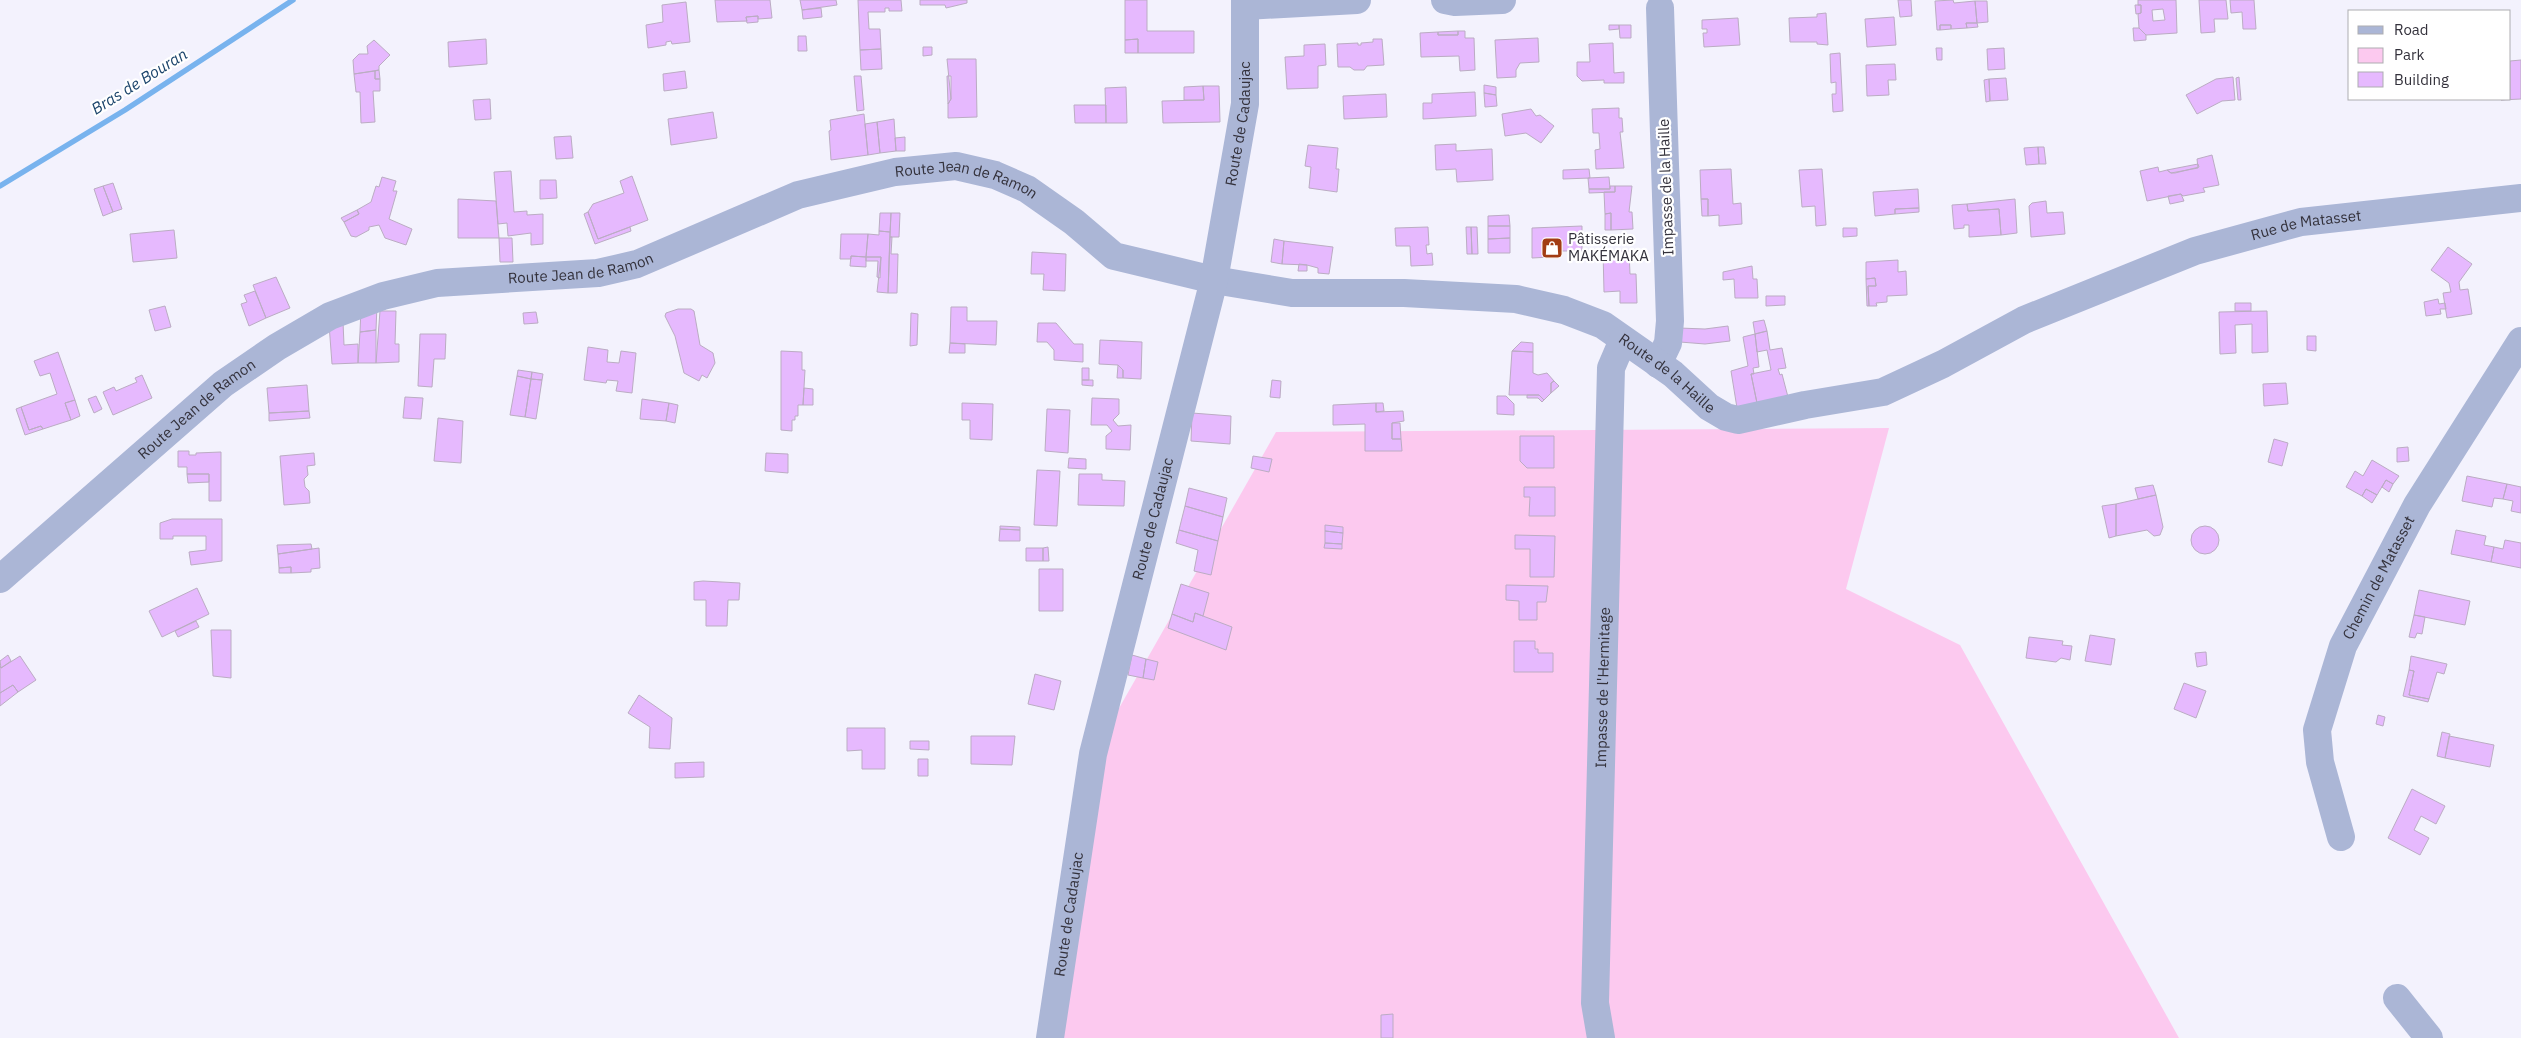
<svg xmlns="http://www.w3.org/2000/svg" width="2521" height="1038" font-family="'IBM Plex Sans',sans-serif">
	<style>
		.green { fill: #fcc9ef }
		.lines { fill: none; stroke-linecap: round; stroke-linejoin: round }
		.stream { stroke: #78b3ee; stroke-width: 5.5 }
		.building { fill: #e6b9fe; stroke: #bbacc3; fill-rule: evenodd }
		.minor { stroke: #abb6d6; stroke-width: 28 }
		.labels { text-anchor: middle; stroke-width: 4.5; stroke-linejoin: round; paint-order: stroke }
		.street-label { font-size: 15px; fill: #34323c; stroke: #fff }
		.poi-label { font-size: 15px; fill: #34323c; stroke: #fff; text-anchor: start }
		.water-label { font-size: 16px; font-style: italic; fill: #1b446b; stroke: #fff }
	</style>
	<rect width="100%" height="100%" fill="#f3f2fd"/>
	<path class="green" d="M1889 428 1846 589 1960 645 2179 1038H1050L1093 754 1276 432Z"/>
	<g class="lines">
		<path class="stream" d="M0 186 125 110 293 0"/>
	</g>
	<path class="building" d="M715 0H770L772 18 758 19V16L746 17 747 21 717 22Z
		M800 0H836L837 5 802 10Z
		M858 0H901L902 11H889V8H885V12H868L869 29H880L881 49 860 50Z
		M920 0H967V3L946 8 945 5H920Z
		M1125 0H1147V31H1194V53H1138V39L1125 40Z
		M1898 0H1911L1912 16 1900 17Z
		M1953 0 1954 3 1975 1 1977 23H1966L1967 28 1951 29V25H1940V30H1937L1935 1Z
		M2138 0H2176L2177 33 2146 35 2139 28 2138 14 2141 13V5H2138ZM2163 9 2165 20 2153 21 2152 10Z
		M2199 0H2226L2228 19H2214L2215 32 2201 33Z
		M2230 0H2254L2256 29H2243L2242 12 2231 13Z
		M1975 1H1987L1988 22 1977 23Z
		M686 2 690 42 672 44 671 41 666 42V45L648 48 646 25 663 22 662 5Z
		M2135 5H2141V13L2136 14Z
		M821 8 822 17 803 19 802 10Z
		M1826 13 1828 45 1817 44V42H1790L1789 18 1817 17V14Z
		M758 16V22L747 23 746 17Z
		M1894 17 1896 45 1867 47 1865 19Z
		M1738 18 1740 45 1704 47 1703 33H1707V29H1702V20Z
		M1966 23H1977L1978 27 1967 28Z
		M1609 25H1619V29L1609 30Z
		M1619 25H1631V38H1620Z
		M1940 25H1951V29L1940 30Z
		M2133 28H2139L2146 35V40L2134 41Z
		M1458 31V35H1438V32Z
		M1458 31H1465V38H1474L1475 70 1460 71 1459 56 1421 57 1420 33 1438 32V35H1458Z
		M798 36H806L807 51H798Z
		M1538 38 1539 62 1520 63 1516 70V77L1497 78 1495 40Z
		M486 39 487 64 449 67 448 42Z
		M1138 39V53H1125V40Z
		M1373 39H1382L1384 65 1367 66 1364 70H1354L1350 67H1338L1337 44 1358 43V45H1361V43L1373 42Z
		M374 40 390 55 379 66V70L354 74 353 60 359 54H368L367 46Z
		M1613 43 1614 73 1624 72V83H1604V80L1582 81 1577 76V62H1590L1589 44Z
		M1325 44 1326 65 1318 66V88L1287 89 1285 57 1304 56V45Z
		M923 47H932V55L923 56Z
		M1936 48H1942V60H1937Z
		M2004 48 2005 69 1988 70 1987 49Z
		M881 49 882 69 861 70 860 50Z
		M1840 53 1843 111 1833 112 1832 94H1836V82L1831 83 1830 54Z
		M947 59H976L977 117 948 118V104L951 99Z
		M2521 60V99L2501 100 2510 99V61Z
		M1895 64 1896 80H1888L1889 95 1867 96 1866 65Z
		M379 70 380 79H375V71Z
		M375 71V79H380V91H373L375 122 361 123 360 92H356L354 74Z
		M685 71 687 88 664 91 663 74Z
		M854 76H861L864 110 857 111Z
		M947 76H951V99L948 104Z
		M2233 77 2235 100 2222 101 2197 114 2186 95 2216 79Z
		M2239 77 2241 100H2238L2236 78Z
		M2006 78 2008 100 1990 101 1989 79Z
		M1989 79 1990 101 1986 102 1984 80Z
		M1484 85 1496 87V95L1484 93Z
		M1203 86 1204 100H1184V87Z
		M1203 86H1219L1220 122 1163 123 1162 101 1204 100Z
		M1126 87 1127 123H1106L1105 88Z
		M1475 92 1476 116 1423 119V103H1432V94Z
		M1484 93 1496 95 1497 106 1485 107Z
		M1386 94 1387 117 1344 119 1343 96Z
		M490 99 491 119 475 120 473 100Z
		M1074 105H1106V123H1075Z
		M1619 108V118H1622L1623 132H1620L1624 168 1596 169 1595 150 1600 149 1599 133H1593L1592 109Z
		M1531 109 1536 116 1540 115 1554 126 1541 143 1526 133 1505 136 1502 114Z
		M713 112 717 138 671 145 668 119Z
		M864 114 868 155 831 160 829 131 831 130 830 120Z
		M894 119 896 151 880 153 877 122Z
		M877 122 880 153 868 155 865 124Z
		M571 136 573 158 556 159 554 137Z
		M905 137V151H896L895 138Z
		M1456 144V151L1492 149 1493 180 1457 182 1456 169 1436 170 1435 145Z
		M1308 145 1338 148 1336 169H1339L1337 192 1309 188 1311 167 1305 166Z
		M2038 147H2044L2046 164H2039Z
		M2038 147 2039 164 2026 165 2024 148Z
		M2212 155 2219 185 2203 188 2205 192 2183 196 2181 194 2147 201 2140 171 2158 167 2159 172 2167 170 2171 173 2198 168 2197 159Z
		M2198 164 2199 167 2175 173H2171L2167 170Z
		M1589 169 1590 178 1563 179V170Z
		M1731 169 1733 204 1741 203 1742 224 1719 226V215L1708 216V199H1701L1700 170Z
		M1822 169 1826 225 1816 226 1815 206 1802 207 1799 170Z
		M511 171 514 212 527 211V215L543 214V244L531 245V233L508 236 507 223 498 224 494 172Z
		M632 176 648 220 598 239 588 212 593 204 624 193 620 181Z
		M382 177 396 181 393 191H397L389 219 412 229 406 245 385 238 379 225 369 227V230L356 237 351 236 344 222 359 214 357 210 371 202 376 186 379 187Z
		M1609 177 1610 189H1589L1588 178Z
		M540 180H556L557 198 540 199Z
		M113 183 122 209 113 212 103 186Z
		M103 186 113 212 103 216 94 189Z
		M1610 186H1615V192L1589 193V189H1610Z
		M1615 186H1632L1629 212H1632L1633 229 1611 230V213L1605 214 1604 192H1615Z
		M1918 189 1919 208 1895 209V214L1875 216 1873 192Z
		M2181 194 2184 201 2170 204 2168 196Z
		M458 199 496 201 499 238H458Z
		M1701 199H1708V216H1702Z
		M2015 199 2017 233 2001 235 1999 209 1968 211 1967 204Z
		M2046 201 2047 213 2063 212 2065 234 2031 237 2029 206 2032 203Z
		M1967 204 1968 211 1999 209 2001 235 1969 237V225H1964V228L1954 229 1952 205Z
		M1919 208V212L1895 214V209Z
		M357 210 359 214 344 222 341 218Z
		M588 212 598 239 630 227 631 231 595 244 584 214Z
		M880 213H891L890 232 879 231Z
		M891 213H900L899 237H890Z
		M1611 213V230H1605V214Z
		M1509 215 1510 226H1488V216Z
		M1488 226H1510V238L1488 239Z
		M1582 226V251H1551V257L1532 258V228Z
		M1428 227 1429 245H1426L1427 254 1432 253 1433 265 1411 266 1410 246H1396L1395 228Z
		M1466 227H1471L1472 254H1467Z
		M1471 227H1477L1478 254H1472Z
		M1843 228H1857V236L1843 237Z
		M174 230 177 258 133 262 130 234Z
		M879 231 890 232 888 293 877 292 881 257H866L868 234 879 235Z
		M841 234H868L866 257 851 256V259H840Z
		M890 237H892L891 254H898L897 293H888Z
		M499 238H512L513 262H500Z
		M1510 238V253H1488V239Z
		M1274 239 1284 241 1282 264 1271 262Z
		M1284 241 1333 247 1329 274 1318 273V268L1307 265 1282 264Z
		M2448 247 2472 264 2459 282 2460 290 2468 289 2472 314 2447 318 2443 293 2451 292 2449 283 2431 270Z
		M1603 251H1629L1630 274H1636L1637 303H1620V291L1604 292Z
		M1032 252 1066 254 1065 291 1043 290 1044 274H1031Z
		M851 256 866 257V267L850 266Z
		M866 257H881L880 278 877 277 878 261H866Z
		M1898 260V272L1906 271 1907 295 1887 296V302L1876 303 1877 306H1869L1868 286H1876L1875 278 1866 279V262Z
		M1299 264 1307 265V271H1298Z
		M1752 266 1753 279H1757L1758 298H1735L1734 279 1723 280V272Z
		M276 277 290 308 266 318 253 285Z
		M1875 278 1876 286H1868L1869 306H1867L1866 279Z
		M255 291 266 318 249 326 241 304 247 302 244 295Z
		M1766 296H1785V305L1766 306Z
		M2438 299 2439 304 2445 303 2446 309H2440L2441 314 2426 316 2424 302Z
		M2235 303H2251V311H2235Z
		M377 305 376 330 360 332 361 309Z
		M165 306 171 327 155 331 149 310Z
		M951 307H967V321H997L996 345 950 343Z
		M678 309H691L694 311 700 345 713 353 715 363 707 378 702 375 699 381 684 373 675 336 665 316 666 313Z
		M380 311H396L395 344H399V362L376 363Z
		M2267 311 2268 352 2252 353V324L2235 325 2236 353 2220 354 2219 312Z
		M536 312 538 323 524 324 523 313Z
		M911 313 918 314 917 345 910 346Z
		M1764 320 1767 331 1755 334 1753 322Z
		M343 322 344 345 358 344V363L332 364 329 324Z
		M1038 323H1056L1074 344H1083V362L1054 360V350L1047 342H1037Z
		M1728 326 1730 341 1705 344 1680 342 1679 328 1705 329Z
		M376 330V363H358L360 332Z
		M1767 331 1770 350 1782 348 1786 368 1778 369 1780 375 1782 374 1788 397 1757 403 1751 374 1771 370 1767 350 1757 352 1755 334Z
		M420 334H446L445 359H434L432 387 418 386Z
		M1755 334 1759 367 1753 368 1754 374H1751L1757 403 1737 408 1731 371 1748 366 1743 337Z
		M2307 336H2316V351L2307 350Z
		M1100 340 1142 342 1141 379 1123 378V370L1118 365 1099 364Z
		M1521 342 1533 343V352L1512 351Z
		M950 343 965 344V353H949Z
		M588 347 608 350 607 362 619 363 621 351 636 353 632 393 616 391 618 381 607 380 606 383 584 380Z
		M781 351 802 352V370H805L803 405H798V416H795V420H792V431L781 430Z
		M1512 351 1533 352V373L1538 375 1547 373 1554 381 1551 383V393L1544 400 1539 395H1509Z
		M58 352 75 400 65 403 71 420 43 429 41 426 29 430 21 407 57 394 50 373 40 376 34 361Z
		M1118 365 1123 370V378H1117Z
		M1082 368H1089V380H1082Z
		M518 370 532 372 531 379 517 376Z
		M532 372 543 374 542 380 531 379Z
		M142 375 152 398 113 415 103 392 114 387 116 391 137 382 135 378Z
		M517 376 531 379 525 417 510 415Z
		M531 379 542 380 536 419 525 417Z
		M1082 380H1093V386L1082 385Z
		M1272 380 1281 381 1280 398 1270 397Z
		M1554 381 1559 386 1551 393V383Z
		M2286 383 2288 404 2264 406 2263 384Z
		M307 385 309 411 269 413 267 388Z
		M804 388 813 389V405H803Z
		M1527 395H1539L1544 400 1542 402 1538 398H1527Z
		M96 396 102 409 94 413 88 399Z
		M1497 396H1506L1514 404V415L1497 414Z
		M405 397 423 398 421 419 403 418Z
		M1092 398 1119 399V414L1113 420 1118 426 1131 425 1130 450 1106 449V436L1112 431 1107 425H1091Z
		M642 399 669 403 666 421 640 419Z
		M75 400 80 416 71 420 65 403Z
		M669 403 678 405 675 423 666 421Z
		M962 403 993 404 992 440 970 439V420H962Z
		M1376 403V412L1403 411 1404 421 1392 423V439H1401L1402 451H1365V424L1333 425V405Z
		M1376 403H1383L1384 411 1376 412Z
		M21 407 29 430 41 426 43 429 25 435 16 409Z
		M1047 409 1070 410 1068 453 1045 451Z
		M309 411 310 418 269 421V413Z
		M1192 413 1231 416 1230 444 1191 441Z
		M438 418 463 421 461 463 434 461Z
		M1392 423H1400L1401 439H1392Z
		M1520 436H1554V468H1527L1520 461Z
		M2274 439 2288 443 2282 466 2268 462Z
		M2408 447 2409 461 2397 462V448Z
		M178 451H189V455H196V453L221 452V501H209V474H187V467H178Z
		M314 453 315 465 307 466 308 475 304 479 305 487 309 491 310 503 284 505 280 456Z
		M766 453 788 454V473L765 471Z
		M1253 456 1272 459 1269 472 1251 468Z
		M1069 458 1086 459V469L1068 468Z
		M2372 460 2399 476 2393 484 2386 480 2377 495 2366 489 2362 496 2346 487 2355 471 2363 476Z
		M1037 470 1060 471 1057 526 1034 525Z
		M187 474H209V482L188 483Z
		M1079 474H1102V480L1125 481 1124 506 1078 505Z
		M2467 476 2507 484 2503 499 2494 498 2492 507 2462 501Z
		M2386 480 2393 484 2389 492 2382 487Z
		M2507 484 2521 487V513L2511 511 2513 501 2503 499Z
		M2153 485 2156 495 2138 499 2135 488Z
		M1524 487H1555V516H1529L1530 497H1524Z
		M1189 488 1227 498 1223 517 1185 506Z
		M2366 489 2377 495 2372 503 2362 496Z
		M2156 495 2163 527 2160 535 2154 536 2147 530 2116 536V504Z
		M2116 504V536L2109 538 2102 506Z
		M1185 506 1223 517 1218 541 1179 530Z
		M172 519H222V561L191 565 189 552 206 550V536H173V539H160V523Z
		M1325 525 1343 527V533L1325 531Z
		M2191 540a14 14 0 1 1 28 0a14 14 0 1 1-28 0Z
		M1000 526 1020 527V530L1000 529Z
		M1000 529 1020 530V541H999Z
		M1179 530 1218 541 1211 575 1194 571 1198 550 1176 543Z
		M2456 530 2486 536 2484 545 2494 547 2491 562 2451 554Z
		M1325 531 1343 533 1342 544 1325 543Z
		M1515 535 1555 536 1554 577H1530V549H1515Z
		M2505 540 2521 543V568L2491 562 2494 547 2503 549Z
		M1325 543 1342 544V549L1324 548Z
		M311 544 312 549 278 554 277 545Z
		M1048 547 1049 561H1043V548Z
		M319 548 320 568 311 569V572L291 573V567L279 568 278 554Z
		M1026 548H1043V561H1026Z
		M291 567V573H279V568Z
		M1039 569H1063V611H1039Z
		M703 581 740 583 739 600H728L727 626H706V600H694V582Z
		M1181 584 1209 593 1203 616 1195 613 1193 622 1172 614Z
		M1506 585 1548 586 1546 602H1537V620H1519V601L1506 600Z
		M197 588 209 614 162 637 149 611Z
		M2419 590 2470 601 2465 625 2414 615Z
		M1195 613 1232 627 1226 650 1168 628 1172 614 1193 622Z
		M2414 615 2425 617 2422 634 2417 633 2415 638 2409 637Z
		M196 621 199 627 178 637 175 631Z
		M211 630H231V678L213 676Z
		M2090 635 2115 639 2111 665 2085 661Z
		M2029 637 2063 641 2062 645 2072 646 2070 660 2061 658 2056 662 2026 658Z
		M1514 641H1535V649H1538V653H1553V672H1514Z
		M2206 652 2207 665 2197 667 2195 653Z
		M8 655 11 661 1 668 0 661Z
		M1132 655 1146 659 1143 678 1128 675Z
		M20 656 36 680 18 692 13 685 0 693V666L1 668Z
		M2411 656 2447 664 2444 674 2437 672 2429 699 2409 695 2414 671 2409 670Z
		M1146 659 1158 662 1154 680 1143 678Z
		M2409 670 2414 671 2409 695 2429 699 2428 702 2403 696Z
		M1035 674 1061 681 1054 710 1028 704Z
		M2184 683 2206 691 2196 718 2174 709Z
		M13 685 18 692 0 706V693Z
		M639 695 672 718 670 749 649 748 650 727 628 713Z
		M2378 715 2385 717 2383 726 2376 724Z
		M847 728H885V769H862V750L847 751Z
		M2442 732 2450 734 2445 758 2437 756Z
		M971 736H1015L1012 765 971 764Z
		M2449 736 2494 745 2490 767 2445 758Z
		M910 741H929V750L910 749Z
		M918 759H928V776H918Z
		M704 762V777L675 778V763Z
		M2412 789 2445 806 2436 824 2421 816 2414 830 2429 838 2420 855 2388 838Z
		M1393 1014V1038H1381V1015Z"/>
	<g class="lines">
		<g class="minor">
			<path d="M1445 0 1455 2 1502 0"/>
			<path d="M1245 6 1357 0"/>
			<path d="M1658 364 1668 343 1670 321 1660 8"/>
			<path id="s1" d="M0 579 223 384 277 347 330 316 383 296 437 283 598 273 637 264 798 195 895 172 956 166 995 175 1027 189 1074 222 1114 256 1214 280 1292 293H1404L1516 299 1564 310 1603 325 1673 374 1709 407 1726 417 1738 420 1805 405 1883 392 1943 364 2024 320 2195 251 2301 222 2521 198"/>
			<path id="s2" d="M2341 837 2320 762 2317 730 2343 646 2417 505 2521 341"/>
			<path d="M2397 998 2429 1038"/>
			<path id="s3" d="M1050 1038 1093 754 1214 280 1245 104V0"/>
			<path id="s4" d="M1601 1038 1595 1003 1611 368 1623 340"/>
		</g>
	</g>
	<defs>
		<g id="shop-square" transform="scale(1.125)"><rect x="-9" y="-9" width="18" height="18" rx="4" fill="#a23c13" stroke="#fff"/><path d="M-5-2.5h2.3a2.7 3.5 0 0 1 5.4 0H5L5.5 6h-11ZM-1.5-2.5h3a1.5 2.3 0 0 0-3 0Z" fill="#fff"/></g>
	</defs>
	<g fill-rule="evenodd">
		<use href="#shop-square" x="1552" y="248"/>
	</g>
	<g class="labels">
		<g class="street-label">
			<text dy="5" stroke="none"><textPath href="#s3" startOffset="935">Route de Cadaujac</textPath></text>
			<text dy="5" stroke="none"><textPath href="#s1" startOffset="1085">Route Jean de Ramon</textPath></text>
			<text transform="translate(1666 187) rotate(-92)" y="5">Impasse de la Haille</text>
			<text dy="5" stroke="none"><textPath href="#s1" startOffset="2526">Rue de Matasset</textPath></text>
			<text dy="5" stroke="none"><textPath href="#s1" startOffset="680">Route Jean de Ramon</textPath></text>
			<text dy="5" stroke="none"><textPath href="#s1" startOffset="1835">Route de la Haille</textPath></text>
			<text dy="5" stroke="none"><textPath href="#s1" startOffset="260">Route Jean de Ramon</textPath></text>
			<text dy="5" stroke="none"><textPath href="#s3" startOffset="530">Route de Cadaujac</textPath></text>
			<text dy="5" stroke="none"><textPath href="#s2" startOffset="275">Chemin de Matasset</textPath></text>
			<text dy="5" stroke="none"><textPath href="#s4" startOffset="351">Impasse de l'Hermitage</textPath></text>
			<text dy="5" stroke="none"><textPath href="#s3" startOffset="125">Route de Cadaujac</textPath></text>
		</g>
		<g class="poi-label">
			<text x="1568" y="244">Pâtisserie<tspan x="1568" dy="17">MAKÉMAKA</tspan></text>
		</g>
		<g class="water-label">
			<text transform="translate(139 81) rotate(-32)" y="6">Bras de Bouran</text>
		</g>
	</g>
	<rect x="2348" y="10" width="162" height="90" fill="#ffffff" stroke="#aeadb1"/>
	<rect x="2358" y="26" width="25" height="8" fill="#abb6d6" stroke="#aeadb1"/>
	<text x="2394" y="35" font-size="15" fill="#34323c">Road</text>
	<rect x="2358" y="48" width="25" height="15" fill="#fcc9ef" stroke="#aeadb1"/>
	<text x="2394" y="60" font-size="15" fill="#34323c">Park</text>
	<rect x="2358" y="72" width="25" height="15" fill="#e6b9fe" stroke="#aeadb1"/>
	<text x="2394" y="85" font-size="15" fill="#34323c">Building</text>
</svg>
